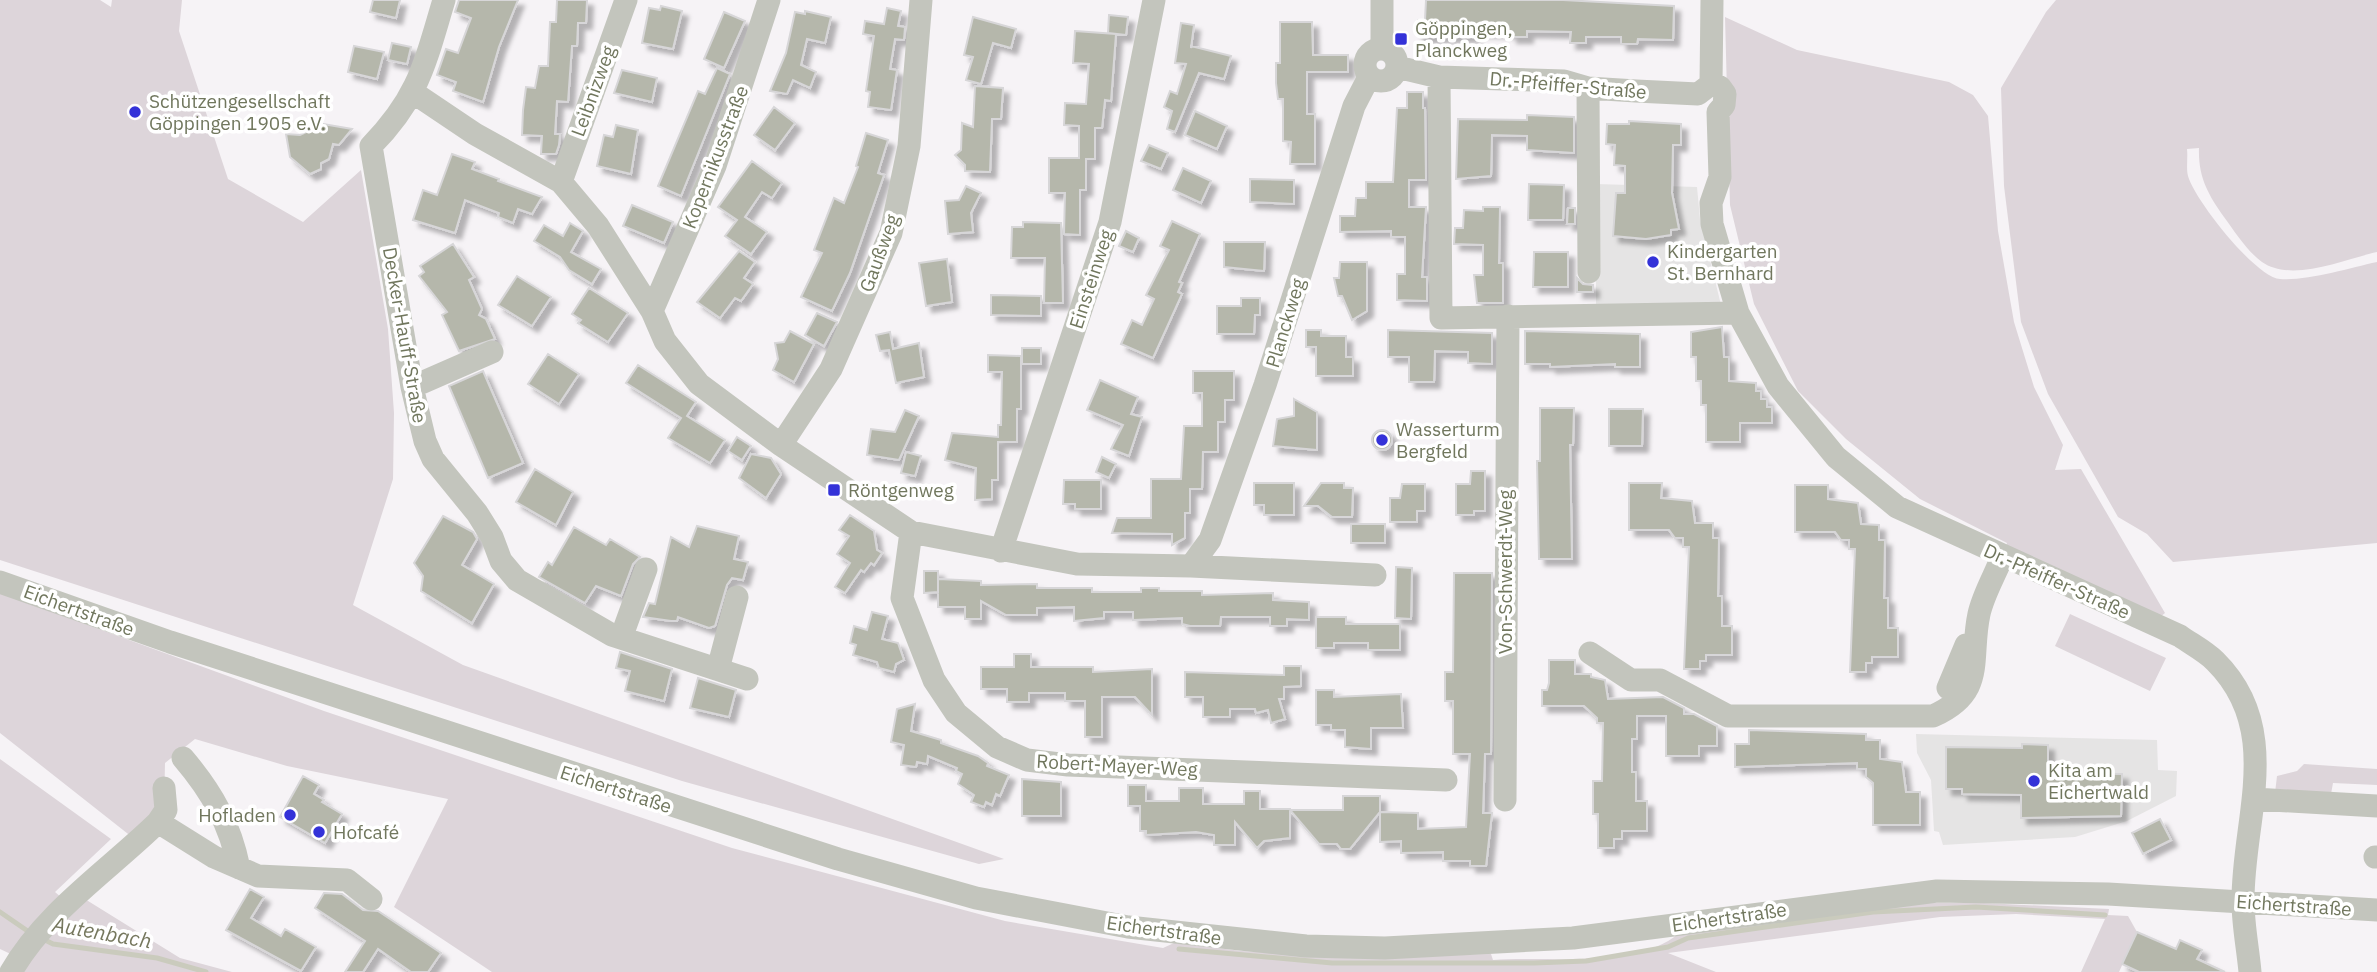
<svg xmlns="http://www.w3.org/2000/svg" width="2377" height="972" font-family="'IBM Plex Sans',sans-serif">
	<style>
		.built { fill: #e5e4e4 }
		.green { fill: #ddd5da }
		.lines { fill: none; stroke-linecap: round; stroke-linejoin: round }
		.stream { stroke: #cacbbd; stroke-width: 5 }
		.building { fill: #b5b7ab; stroke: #d7d6d8; stroke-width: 2; filter: url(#shadow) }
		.minor { stroke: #c3c5bd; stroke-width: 23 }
		.poi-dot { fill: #3432d8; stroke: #fff; stroke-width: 2.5 }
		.labels { text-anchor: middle; stroke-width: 7; stroke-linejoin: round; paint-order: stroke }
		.poi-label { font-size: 19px; fill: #71775e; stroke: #fff; text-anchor: start }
		.street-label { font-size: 19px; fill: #71775e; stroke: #fff }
		.water-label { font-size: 21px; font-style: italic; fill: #76785e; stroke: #fff }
	</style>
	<defs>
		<filter id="shadow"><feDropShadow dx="6" dy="6" stdDeviation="2" flood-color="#0004"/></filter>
	</defs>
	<rect width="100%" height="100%" fill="#f6f3f6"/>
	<path class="built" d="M1596 184 1697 187 1700 219 1721 305 1596 304Z
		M1916 734 2157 740 2158 770 2177 771 2176 796 2127 821 2075 837 1943 845 1939 832 1934 831 1931 780 1917 753Z"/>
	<path class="green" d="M0 0H100L111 7 112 0H182L179 31 228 179 303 222 361 170 388 329 394 413 393 479 353 605 463 665 1004 859 979 864 682 781 0 560Z
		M2056 0H2377V252C2345 259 2292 283 2262 262 2247 251 2235 232 2224 217 2208 194 2198 177 2199 148L2187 149C2188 158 2186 168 2188 176 2194 199 2256 278 2280 279 2308 281 2349 268 2377 262V543L2173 562 2147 534 2118 517 2048 394 2021 322 2004 186 2001 88 2046 12Z
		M1725 17 1797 50 1949 82 1973 95 1988 116 1998 231 2014 322 2034 387 2063 445 2055 470 2081 469 2165 613 2154 622 2002 557 2007 543 1920 499 1846 439 1798 391 1754 304 1730 205Z
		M0 593 324 711 732 848 1005 921 1163 948 1174 943 1242 951 1325 956 1491 954 1493 960C1543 956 1640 969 1679 933L1917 903H1984L2109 909 2108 915 2128 916 2137 932 2119 972H2081L2105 919 2016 914 1940 917 1668 953 1716 972H492L394 907 448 799 287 766 195 739 165 763 164 809 137 841 0 733Z
		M2070 614 2166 658 2150 691 2055 646Z
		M0 759 111 839 55 892 62 898 17 957 0 949Z
		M2304 764 2377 769V785L2333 783 2331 794 2275 793 2277 776 2297 771Z
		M80 896 180 958 232 972H13Z"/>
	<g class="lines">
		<path class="stream" d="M0 912 32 934
			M41 938 53 944 157 958 206 972
			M1179 949 1332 963H1534L1586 961 1668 947 1688 938 1873 912 1976 907 2105 915"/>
	</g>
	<path class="building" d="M373 0H400L396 18 370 12Z
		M459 0H518L499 47 483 102 453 91 456 82 437 75 446 49 458 53 471 18 455 12Z
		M557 0H587L586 23H578L577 46H572L568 102 557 101 555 134H560L559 145 556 154H541L542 136 522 135 523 110 526 87 535 88 539 66H548L550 22H556Z
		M1426 0H1563L1674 6 1673 40 1638 39 1637 44H1621V37H1586V43H1570L1571 32 1527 31V37H1511V32L1476 31V36L1425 37 1417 35 1418 20H1425Z
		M661 6 682 11 673 49 642 43 649 8 660 10Z
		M887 8 901 11 898 26 905 27 904 40 895 39 890 69 897 70 891 110 868 107 870 92 866 91 874 36 863 34 865 21 884 24Z
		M805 11 831 17 825 43 807 39 801 65 816 72 810 88 793 80 787 94 770 91 786 53 795 12 805 14Z
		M724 12 745 21 724 68 704 59Z
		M1109 15 1128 17 1126 35 1108 33Z
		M973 17 1016 29 1011 48 993 43 981 84 966 80 973 57 964 55Z
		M1280 22H1312L1313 55H1348V72H1307V114H1315V164H1290L1291 142 1283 141V99H1278L1276 83V63H1280Z
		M1181 23 1194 25 1191 48V46L1231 56 1224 79 1199 73 1175 132 1167 129 1172 111 1164 107 1170 91 1177 94 1186 64 1175 63Z
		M1075 31 1116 34 1111 101 1105 100 1102 128H1095V159H1086V190H1080V235L1064 234 1065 193H1049V158H1079V126L1064 125 1065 103 1086 104 1089 64 1073 63Z
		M392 43 411 47 407 64 388 60Z
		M354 46 384 52 377 79 348 72Z
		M717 68 730 74 681 196 658 186 698 91 705 94Z
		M622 70 657 78 652 102 614 93Z
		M975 86 1003 88 1001 119H992L990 172 965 171V165L955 155 961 150 962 123 973 127Z
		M1407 92H1423V108H1425L1426 180H1409V207H1426L1422 277H1427V301L1397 300V274H1405V237H1391V231L1340 232V216H1355L1356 198H1366V182H1393L1397 108H1407Z
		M774 107 795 123 775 150 754 135Z
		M1195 111 1227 126 1217 149 1185 135Z
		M1527 115 1574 117V153L1527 150V136L1492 135 1491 176 1456 179 1458 119 1527 120Z
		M1629 121 1681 124V145H1673L1672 193 1679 229 1671 230V235L1646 239 1613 236 1616 193H1625V166L1614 165 1615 145 1606 144 1607 124H1629Z
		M323 124 352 129 339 145 333 144 329 159 321 163V169L310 174 290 157 286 134 300 135Z
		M616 125 638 130 631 174 597 166 604 135 613 137Z
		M866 133 888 140 878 173 884 175 850 273 832 311 801 297 822 253 814 250 834 198 844 203 858 167 856 166Z
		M1149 145 1168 153 1161 169 1141 161Z
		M452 154 475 162 472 169 499 179 498 181 542 197 532 214 518 209 513 223 498 217 499 213 465 200 455 233 413 220 423 190 437 195Z
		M752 161 782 183 772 198 762 192 745 217 767 232 751 254 725 236 737 220 718 207Z
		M1183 168 1211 181 1201 203 1173 190Z
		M1250 179 1294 180V204L1250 202Z
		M1529 184 1564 185 1563 220H1528Z
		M966 186 981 193 971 213 973 232 948 234 945 201 959 200Z
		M632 205 673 222 664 243 623 226Z
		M1483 207H1500L1499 263H1503V303H1477L1474 275H1483V245L1454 244 1455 228H1463L1464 210 1483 211Z
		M1568 208H1575V224H1567Z
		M1172 221 1200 234 1179 282 1182 283 1178 292 1182 294 1153 358 1121 344 1132 320 1142 325 1154 299 1146 295 1169 250 1160 246Z
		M1023 222 1061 223 1063 303H1044L1045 258H1011L1012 227H1023Z
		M570 223 583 231 571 252 601 269 592 284 569 270 560 257 534 241 544 225 563 236Z
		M1126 231 1139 238 1133 252 1119 246Z
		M1224 242H1265L1264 271 1224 267Z
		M453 244 474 277 469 280 482 309 479 315 486 319 495 339 459 351 442 315 447 312 419 276 424 272 420 266Z
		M739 251 755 262 744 278 753 284 741 301 735 298 720 318 697 302Z
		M1534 252H1568V287H1533Z
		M947 259 952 302 926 306 919 263Z
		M1340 262H1367V311L1352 320 1342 296H1338L1334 278H1339Z
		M517 276 551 297 532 326 498 305Z
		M1577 278 1583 284 1593 285V292H1577Z
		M589 288 628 313 608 342 578 323 581 320 572 314Z
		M991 295 1041 296V316L991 315Z
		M1241 298H1260V315H1255L1254 334H1217V306H1241Z
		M817 313 837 322 824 346 805 335Z
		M1722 327 1724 357H1729V381L1756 383V391H1761V399H1767V407H1772V423H1740V442H1706V405H1701V381H1696V357H1691V332Z
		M1306 330H1321V336H1346V357H1353V376H1316V347H1306Z
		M1388 330 1492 333V364L1468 363V352L1435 351 1434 382H1409V357H1388Z
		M790 331 814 344 794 382 773 370 778 359 775 343 784 342Z
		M1525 331 1640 334V367H1615V364L1550 367V364H1525Z
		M890 332 893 349 919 343 924 377 896 383 889 350 880 351 876 335Z
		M1022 348H1041V364H1022Z
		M548 354 579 374 559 404 528 384Z
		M988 355 1021 356V409H1017V442H998V480H992V499L975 500 976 468 945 460 952 433 998 437V425H1001L1002 372H988Z
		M638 365 696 402 687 416 725 440 710 463 668 438 681 418 626 383Z
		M483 371 523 463 488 478 449 386Z
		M1193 371H1234V400H1225V422H1218V452H1203L1202 489H1190V513H1185V538L1172 545V534L1112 533 1117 518H1151V479H1181L1184 426H1202V393H1193Z
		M1100 380 1138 397 1131 414 1142 417 1129 456 1111 449 1123 425 1087 410Z
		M1294 399 1317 412V450L1273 446 1277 419 1294 416Z
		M1540 408H1574L1573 445H1570L1572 559H1539L1537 461H1540Z
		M1609 409H1643L1642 446H1609Z
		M905 410 919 416 899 460 867 455 871 429 895 432Z
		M1372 440a10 10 0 1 1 20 0a10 10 0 1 1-20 0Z
		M737 437 751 446 742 460 728 451Z
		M906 452 921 456 915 476 901 473Z
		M751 454 771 458 781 474 766 498 739 478Z
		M1102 457 1116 464 1109 478 1096 472Z
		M535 469 573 492 556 525 516 502Z
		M1471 471H1485V511H1474V515H1456V484H1470Z
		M1064 480H1101V509H1075V504H1063Z
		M1254 483H1294V515H1264V505H1254Z
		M1321 483H1344V488H1353L1352 517H1332L1318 506H1304Z
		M1629 483H1662L1661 498 1692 501 1695 523H1713V538H1719L1718 596H1722V626H1732V655H1706V661H1700V669H1684L1689 547H1683V538H1675L1669 530H1629Z
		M1402 484H1425V511H1417V522H1390V498H1400Z
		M1795 485H1828V499L1858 503 1861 524 1879 525V540H1885L1884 598H1888V628H1898V657H1872V663H1866V672H1850L1855 549H1849V540H1841L1835 532H1795Z
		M850 515 874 531 877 550 882 553 874 565 871 563 864 572 861 570 845 593 835 587 850 563 837 554 849 536 839 530Z
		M443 516 473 532 477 539 462 565 494 584 472 623 421 591 423 576 414 563Z
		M1351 524H1385V543H1351Z
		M697 526 739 536 734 559 748 562 743 580 732 578 727 585 715 626 709 628 678 617 677 621H671L643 617 649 603 655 604 671 537 689 547Z
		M574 527 606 545 610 539 640 557 633 564 621 596 596 586 585 603 539 577 548 562 552 565Z
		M1396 567 1412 568 1411 619 1395 618Z
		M924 571H938V592L924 593Z
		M1454 573H1492L1491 754H1485L1483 813H1492L1486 866H1470V861H1443V852L1401 853V841L1380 842V812L1418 813V829L1466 827 1470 754H1453V701H1445V672H1453Z
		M938 579 981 581V585L1037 584V588H1092V592H1141V588H1159V591H1202V595L1273 593V600L1309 602V620L1287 619V626H1270V617H1221L1220 626H1190L1182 624V618L1133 620V612H1104V618L1074 621V607L1037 608V615H1006L981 601V619H965V607H938Z
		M872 612 888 616 882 639 898 643 904 660 896 664 894 672 879 668 877 662 853 655 856 645 850 643 854 626 867 630Z
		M1316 617H1346V624H1400V650H1368V643H1334V648H1316Z
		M620 652 672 669 664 701 625 691 630 671 616 668Z
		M1014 654H1031V667H1093V672L1152 669V715L1135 697H1102V737H1085V701H1065V693H1029V702H1007V689H981V667H1014Z
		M1549 660H1575V674H1591V677L1605 680 1608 699 1663 697 1684 708V714H1694L1717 726V746H1699V756H1666V716H1637V739H1632V772H1636V801H1647V831H1622V839H1614V848H1598V814H1593V781H1602L1603 723H1597V718L1584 706H1542V690H1547L1549 683Z
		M1284 666H1301V686L1284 687V699H1279L1285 719 1271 723 1268 710 1256 713 1255 709H1230V717H1203V697H1185V672L1284 675Z
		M698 678 736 690 729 717 690 708Z
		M1316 690H1334V697L1401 694 1403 728H1371V749L1345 747V730H1331V725H1316Z
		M915 704 911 731 941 740V743L978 756 988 763 987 766 1009 775 1000 796 996 794 992 805 986 802 984 807 971 802 974 795 958 784 962 774 956 771 957 768 928 756 927 764 917 762 916 767 901 765 904 745 891 742 897 709Z
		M1749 730 1866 734V740H1880V759L1902 762 1906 792H1920V825H1873V783L1866 777V769H1857V763L1735 767V744H1749Z
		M2022 744 2048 745V764H2058V773L2122 774 2121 816 2021 818V795L1962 794V789H1946V747L2022 748Z
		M303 776 319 785 314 794 324 800 322 802 342 814 325 843 280 817Z
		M1022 779 1061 782V816H1022Z
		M1128 785H1146V801H1179V788H1203V804H1244V791H1260V809H1290V838L1264 841 1257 848 1235 822V845H1214V835L1196 832 1146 835V831H1140V806H1128Z
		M1343 796H1380V812L1350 849H1341L1337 844H1319L1290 810H1343Z
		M2160 819 2171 840 2143 854 2132 833Z
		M250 889 264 897 251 918 281 936 285 929 316 947 301 971 226 930Z
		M324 893 342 894 363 910 378 911 441 953 428 972H411L378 949 363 972H345L365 941 315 908Z
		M2137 932 2176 949 2180 940 2202 950 2197 959 2225 972H2139L2122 964Z"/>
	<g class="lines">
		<path class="minor" d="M444 0C425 63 419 97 371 146L412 387 425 441 433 459 477 513 492 537 501 561 517 580 612 635 747 679
			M1382 0V49
			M1365 65a16 16 0 1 1 32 0a16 16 0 1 1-32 0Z
			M1397 67 1439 77 1564 81 1588 88 1636 91 1698 94 1711 84 1720 87 1725 94 1724 105 1718 112 1720 177 1711 203 1712 224 1738 313 1778 386 1836 457 1897 507 2180 636C2191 644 2205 651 2215 661 2285 730 2242 820 2243 902 2243 925 2248 949 2250 972
			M1439 77 1441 318 1738 313
			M1711 84 1712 0
			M1588 88 1589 272
			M414 93 475 134 561 182 598 226 652 311 665 341 699 384 781 445 911 532 1077 564 1191 566 1375 575
			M561 182 626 0
			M652 311 715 166 769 0
			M412 387 492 352
			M781 445 831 369 891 233 909 146 921 0
			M911 532 902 598 934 680 956 713 997 747 1027 760 1068 765 1446 780
			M1001 551 1110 222 1154 0
			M1191 566 1210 540 1265 385 1354 106 1369 77
			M0 582 170 642 838 859 976 898 1128 927 1306 946 1385 948 1573 938 1937 891 2108 894 2377 910
			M621 638 646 569
			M1590 653 1631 680H1660L1728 716H1933C1987 692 1969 660 1979 614 1983 595 1995 575 2002 557
			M718 669 737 597
			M1948 688 1966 645
			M183 758C212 792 230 824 239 868
			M2254 799 2377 806
			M1505 800 1508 316
			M158 822 214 857 258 876 347 880 371 899
			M2375 857H2377
			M11 972C45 912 109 870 158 822L166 810 164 788"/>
	</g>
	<g class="poi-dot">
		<rect x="1394" y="32" width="14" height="14" rx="3.5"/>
		<circle cx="135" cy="112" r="7"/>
		<circle cx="1653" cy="262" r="7"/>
		<circle cx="1382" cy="440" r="7"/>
		<rect x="827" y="483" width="14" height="14" rx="3.5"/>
		<circle cx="2034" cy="781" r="7"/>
		<circle cx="290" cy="815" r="7"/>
		<circle cx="319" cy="832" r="7"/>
	</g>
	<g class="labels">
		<g class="poi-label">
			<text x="1415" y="35">Göppingen,<tspan x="1415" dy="22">Planckweg</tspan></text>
			<text x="149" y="108">Schützengesellschaft<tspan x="149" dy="22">Göppingen 1905 e.V.</tspan></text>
			<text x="1667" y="258">Kindergarten<tspan x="1667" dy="22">St. Bernhard</tspan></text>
			<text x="1396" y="436">Wasserturm<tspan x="1396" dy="22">Bergfeld</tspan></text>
			<text x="848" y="497">Röntgenweg</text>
			<text x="2048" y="777">Kita am<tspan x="2048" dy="22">Eichertwald</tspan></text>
			<text x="276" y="822" text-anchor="end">Hofladen</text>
			<text x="333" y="839">Hofcafé</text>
		</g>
		<g class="street-label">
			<text transform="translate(1568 85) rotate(5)" y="7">Dr.-Pfeiffer-Straße</text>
			<text transform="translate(593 91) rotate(-70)" y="7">Leibnizweg</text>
			<text transform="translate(715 157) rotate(-69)" y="7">Kopernikusstraße</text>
			<text transform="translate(879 253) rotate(-70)" y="7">Gaußweg</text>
			<text transform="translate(1091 279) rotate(-72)" y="7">Einsteinweg</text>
			<text transform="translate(1285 323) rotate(-73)" y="7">Planckweg</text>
			<text transform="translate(405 335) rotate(80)" y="7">Decker-Hauff-Straße</text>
			<text transform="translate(1505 572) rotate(-90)" y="7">Von-Schwerdt-Weg</text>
			<text transform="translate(2057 581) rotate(24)" y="7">Dr.-Pfeiffer-Straße</text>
			<text transform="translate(79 610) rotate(20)" y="7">Eichertstraße</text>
			<text transform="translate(1117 765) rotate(3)" y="7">Robert-Mayer-Weg</text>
			<text transform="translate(616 789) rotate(18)" y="7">Eichertstraße</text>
			<text transform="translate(2294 905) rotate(4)" y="7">Eichertstraße</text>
			<text transform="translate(1729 917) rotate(-8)" y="7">Eichertstraße</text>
			<text transform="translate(1164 930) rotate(8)" y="7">Eichertstraße</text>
		</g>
		<g class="water-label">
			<text transform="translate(102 933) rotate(10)" y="7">Autenbach</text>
		</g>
	</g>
</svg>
